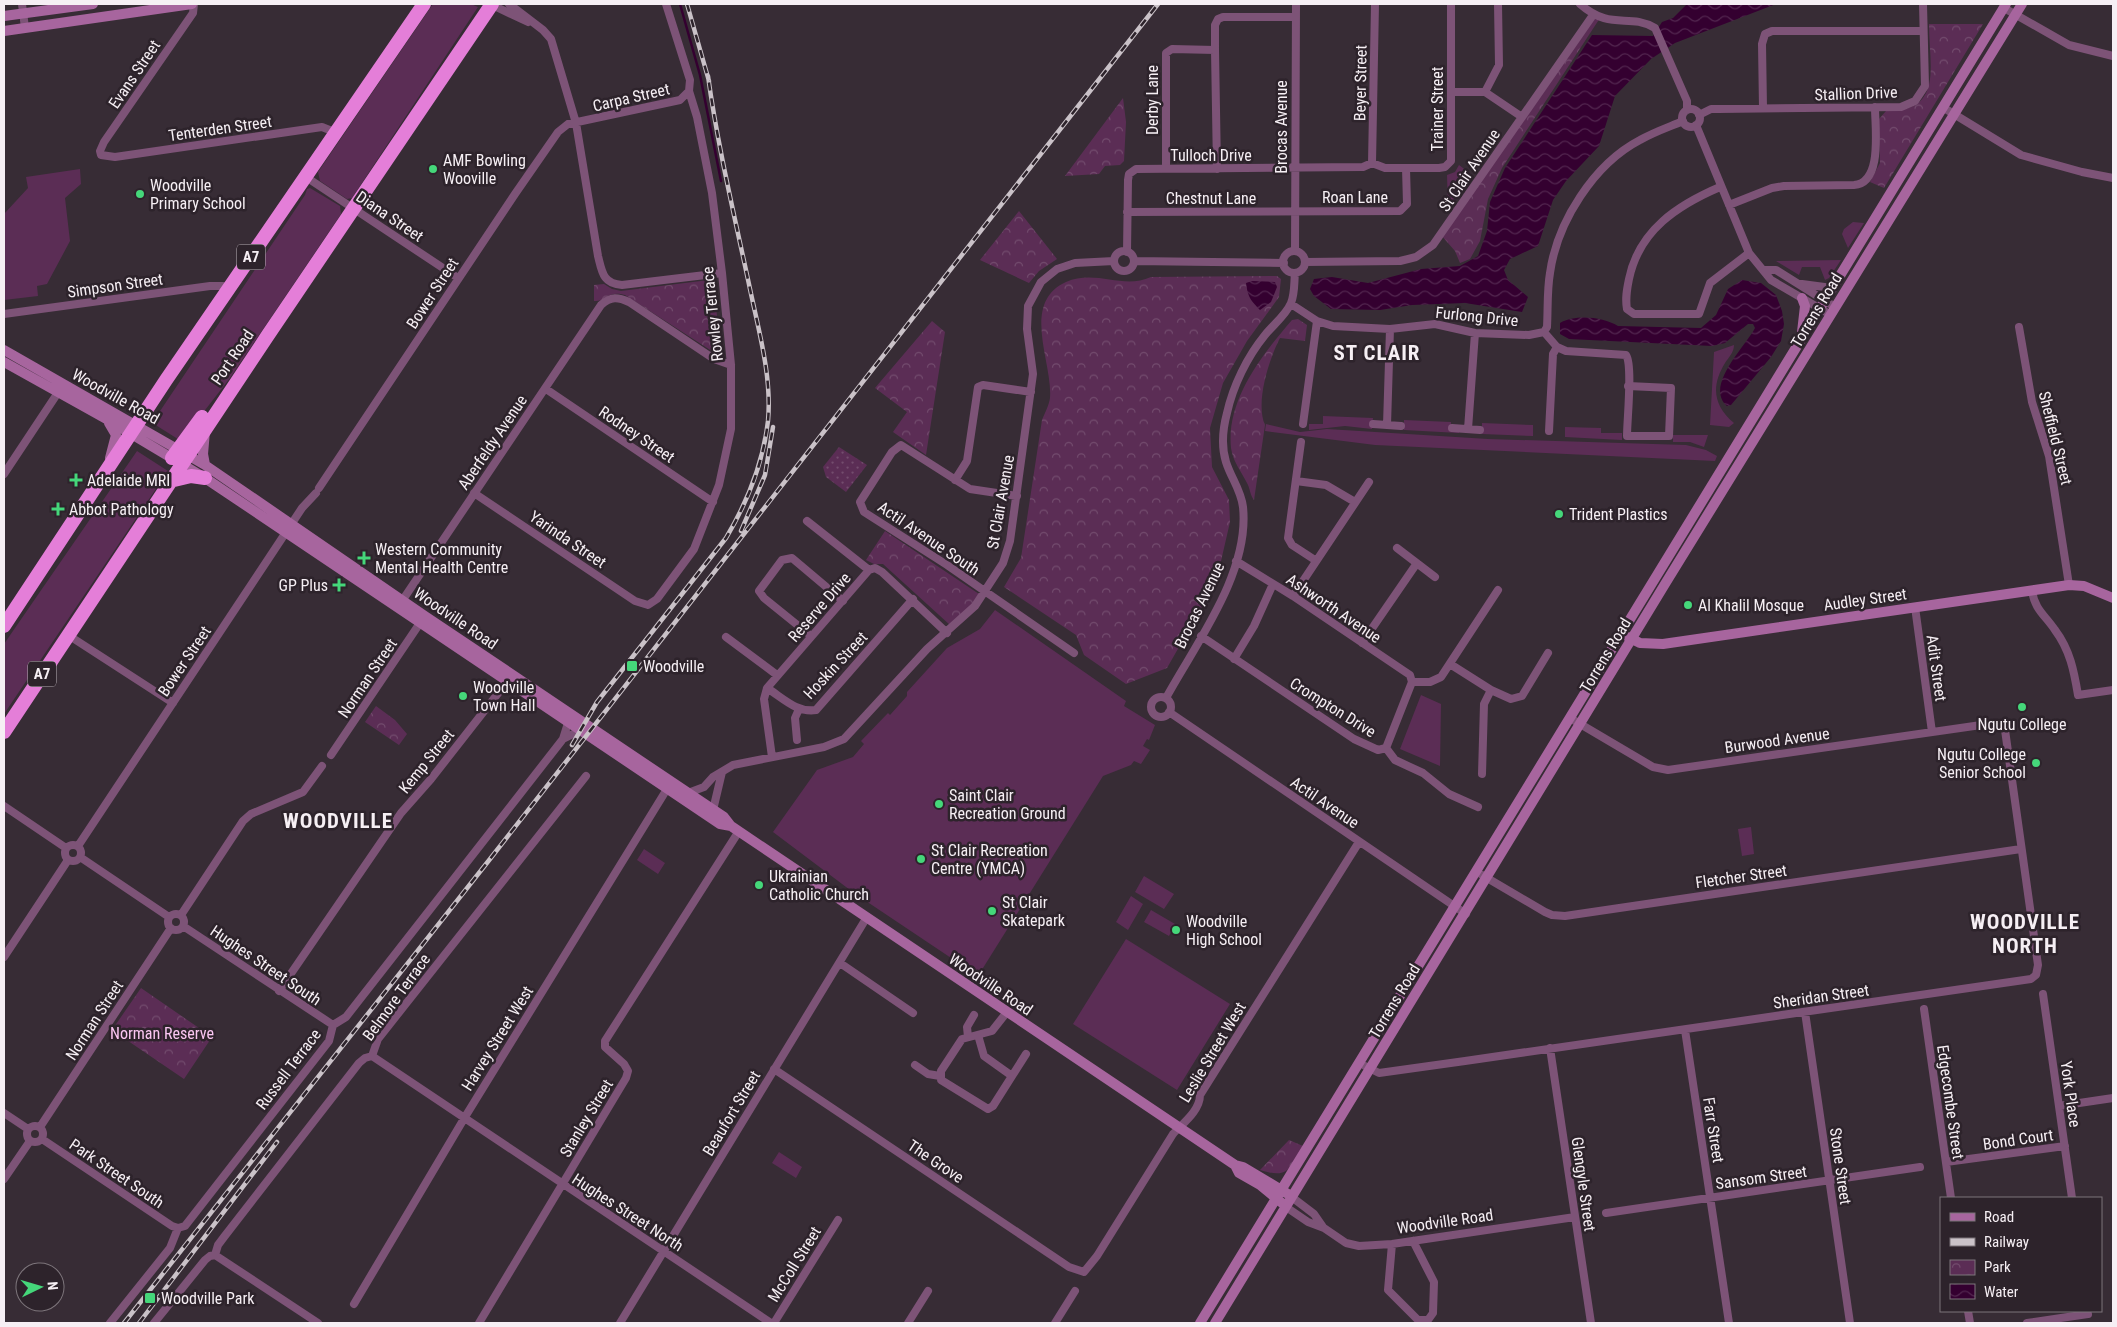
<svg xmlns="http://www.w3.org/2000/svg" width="2117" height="1327" font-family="'Roboto Condensed',sans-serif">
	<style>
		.grass { fill: #5b2d55 }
		.park { fill: url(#park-crowns) }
		.garden { fill: url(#garden-dots) }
		.water { fill: url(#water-waves) }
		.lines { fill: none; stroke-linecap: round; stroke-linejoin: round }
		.stream { stroke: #340030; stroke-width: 2.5 }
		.street { stroke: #7d5377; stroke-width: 8 }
		.secondary { stroke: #a7659e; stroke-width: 10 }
		.highway { stroke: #e47ed8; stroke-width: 14 }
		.rail-casing { stroke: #cac2c8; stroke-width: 4.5 }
		.rail { stroke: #2d232b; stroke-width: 2.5; stroke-dasharray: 8; stroke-linecap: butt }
		.poi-dot { fill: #45d77a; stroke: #2d232b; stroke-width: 2 }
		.labels { text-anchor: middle; stroke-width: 5; stroke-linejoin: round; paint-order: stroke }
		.shield { fill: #2d232b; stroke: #bab2b8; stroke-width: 1 }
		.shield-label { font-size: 15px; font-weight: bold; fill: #f6eff4 }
		.street-label { font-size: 16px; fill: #f6eff4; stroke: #2d232b }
		.poi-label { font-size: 16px; fill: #f6eff4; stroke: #2d232b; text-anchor: start }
		.park-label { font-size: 16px; fill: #fac6f2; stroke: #2d232b }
		.district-label { font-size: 21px; font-weight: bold; letter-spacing: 1px; fill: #f6eff4; stroke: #2d232b }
	</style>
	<defs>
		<pattern id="park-crowns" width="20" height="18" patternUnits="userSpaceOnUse" patternTransform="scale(1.25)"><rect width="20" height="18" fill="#5b2d55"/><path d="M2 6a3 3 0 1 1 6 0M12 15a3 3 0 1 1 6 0" fill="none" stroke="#734c6e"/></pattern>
		<pattern id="garden-dots" width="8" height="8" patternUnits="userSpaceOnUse" patternTransform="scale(1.25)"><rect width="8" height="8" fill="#5b2d55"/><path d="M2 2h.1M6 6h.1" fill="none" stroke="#734c6e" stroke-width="1.8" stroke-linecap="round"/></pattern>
		<pattern id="water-waves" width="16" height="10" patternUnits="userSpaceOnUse" patternTransform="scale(1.25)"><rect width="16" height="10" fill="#340030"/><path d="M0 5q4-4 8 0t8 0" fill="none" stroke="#52264f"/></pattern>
	</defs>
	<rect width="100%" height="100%" fill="#372c35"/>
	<path class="grass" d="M433 4H471L478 7 352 198 347 199 320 181 318 172Z
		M1459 165 1471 174 1448 208 1447 175 1455 172Z
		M80 169 81 184 65 198 70 241 47 284 37 286 38 296 4 300V214L28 188 26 177Z
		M310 188 340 206 341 214 230 378 181 441 154 424V420L305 195 307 189Z
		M1853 222 1864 223 1848 248 1842 234 1844 229Z
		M1841 260 1829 278 1825 280 1820 267H1802L1799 275 1776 261Z
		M1734 345C1734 352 1729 357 1725 363 1711 386 1713 405 1734 423L1729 427 1710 425 1714 352Z
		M1323 416 1373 418 1372 429 1345 426 1309 430V424H1323Z
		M1404 420 1451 422V430L1459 431V433L1404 430Z
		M1482 423 1533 425V436L1482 434Z
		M1266 424 1300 432 1327 429 1488 439 1686 445 1706 450 1717 456 1715 461 1375 445 1265 431Z
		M1565 427 1601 428V433H1622V440L1565 437Z
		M1673 435H1708L1704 447 1690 442H1673Z
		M137 451 168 471 4 714V644Z
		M995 610 1126 701 1124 706 1155 725 1149 740 1147 739 1143 746 1150 750 1141 764 1134 761 1131 765 1103 776 978 976 854 893 773 832 817 770 853 757 864 744 861 741 888 713 890 715 907 696V692L947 648 980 629Z
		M1421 695 1441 704 1440 766 1400 749Z
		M1751 827 1754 854 1742 856 1738 829Z
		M644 849 665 863 658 874 637 860Z
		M1144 876 1174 894 1164 909 1135 892Z
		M1131 896 1143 904 1128 930 1116 922Z
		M1151 910 1175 924 1169 936 1144 922Z
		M1126 939 1230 1004 1177 1090 1073 1024Z
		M779 1152 802 1167 796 1178 772 1163Z"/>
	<path class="park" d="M1593 15 1600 18 1502 168 1488 199 1480 241 1470 259 1460 263 1455 251 1441 235Z
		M1929 24H1983L1884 188 1870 182 1880 163 1879 119 1886 111C1944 112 1929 66 1929 24Z
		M1123 98 1126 122 1124 161 1120 165 1105 166 1099 174 1065 176Z
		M1019 211 1057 259 1039 271 1029 283 980 260Z
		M1277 276 1281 279 1279 297 1247 341 1223 383 1210 428 1212 467 1229 500 1230 522 1221 561 1207 598 1167 668 1126 684 1084 655 1076 635 1004 587 1021 558 1042 420C1045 413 1049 405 1050 398 1053 362 1020 303 1066 282 1096 269 1123 290 1151 277Z
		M709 280 714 284 720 349 718 355 625 295C607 290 606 302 594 301V285L604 284 612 289 621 291Z
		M1298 319 1307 325 1305 341 1280 338C1269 359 1255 403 1265 425L1254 500C1250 495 1250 488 1247 483 1241 471 1233 462 1231 448 1226 399 1263 354 1292 320Z
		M932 321 945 332 926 455 893 432 907 412 875 388Z
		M885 531 979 594 970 609 950 625 883 564H874L866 560Z
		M376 706 395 720 407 734 399 745 365 722Z
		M141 988 212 1037 184 1079 112 1030Z
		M1289 1140 1303 1146C1289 1169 1289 1179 1260 1170Z"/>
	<path class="garden" d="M839 447 867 465 846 492 826 477 823 467Z"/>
	<path class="water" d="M1687 4H1776L1675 43 1651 59 1615 96 1599 146 1566 181 1553 200 1538 246 1510 259 1504 270 1508 280 1528 297 1522 312 1465 303 1412 305 1380 310 1331 309 1314 296 1310 289 1314 279 1332 277 1368 283 1421 269 1460 266 1478 256 1487 231 1490 202 1505 168 1592 35 1653 36 1662 22 1673 18Z
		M1742 280 1761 283 1776 295 1782 311 1784 324 1781 341 1771 357 1731 405 1727 406C1704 386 1745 347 1755 328L1753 324H1748L1725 343 1712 346 1569 339 1560 334V323C1576 314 1603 317 1618 326L1701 328 1716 315 1728 289Z
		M1252 281 1275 282 1277 287 1271 302 1260 310C1252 301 1248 299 1246 283Z"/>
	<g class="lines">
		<path class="stream" d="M680 4 700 75 721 181"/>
		<path class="street" d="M22 4 25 28
			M194 4 193 13 104 142 100 151 101 155 115 157 322 127 337 133
			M509 4 543 30 551 39 576 123 598 256C602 272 603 284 622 285L722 273
			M1580 4C1612 32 1628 12 1655 28L1687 101V110
			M492 5 528 22
			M2004 8 2069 45 2113 56
			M1451 92H1485L1522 117
			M1485 92 1499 65 1498 4
			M1763 108 1762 44 1765 34 1772 31H1923
			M1944 108 2021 155 2082 172 2113 178
			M1682 118a9 9 0 1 1 18 0a9 9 0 1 1-18 0Z
			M1699 115 1711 109H1718L1901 107 1915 101 1925 86 1923 4
			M1696 125 1749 253 1771 280 1831 315
			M1372 163 1385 168H1439L1445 167 1451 161V4
			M1372 163 1375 4
			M1166 168V53L1172 49 1215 50
			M1217 169 1215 50V25L1218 19 1223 17H1296
			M306 177 458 278
			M1720 187C1678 205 1639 230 1629 279 1627 289 1625 298 1627 309L1634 314H1699L1710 283 1749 253
			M1729 205 1772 188 1784 186 1854 185C1883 183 1875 128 1875 107
			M1127 212 1400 211 1407 204 1406 168
			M1295 251 1296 4
			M1114 261a10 10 0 1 1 20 0a10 10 0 1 1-20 0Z
			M1283 262a11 11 0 1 1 22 0a11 11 0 1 1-22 0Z
			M1127 252 1128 180 1129 174 1136 169 1363 167 1372 163
			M1134 261 1284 263
			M1305 262 1400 261 1416 257 1433 245 1593 15
			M1764 270H1776L1835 307
			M1802 284 1832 288
			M1291 304 1317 321 1333 326 1390 329 1435 324 1475 333 1529 335 1544 332 1547 327C1548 309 1547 290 1550 273 1557 222 1594 164 1640 140 1654 132 1669 127 1683 121
			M4 314 210 286H223L228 290
			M2019 327 2032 402 2049 456 2069 585
			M1390 329 1387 425 1401 426
			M1544 332 1557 347 1553 354 1549 431
			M1557 347 1566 351 1626 355C1633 365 1627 420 1627 436H1669L1671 388 1628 386
			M546 389 713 502
			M1303 424 1317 321
			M1373 424 1387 425
			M1452 428 1480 430
			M1468 429 1475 333
			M1301 442 1288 538 1292 545 1315 560
			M4 474 61 388
			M955 480 967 461 978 387 983 385 1031 392
			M1296 481 1326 485 1355 502
			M319 488 515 194 558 132 568 124 680 100 689 91
			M474 493 635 601 648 605 657 599 694 549 719 485 731 429V365L722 273 712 193 697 117 689 91 690 80 666 4
			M1017 496 970 489 901 445 892 452 860 502 864 512 947 565 1074 653
			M807 521 869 570
			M1397 548 1435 577
			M1236 561 1293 596 1404 671 1410 675 1412 682
			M2032 591C2035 610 2045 615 2055 630 2070 650 2074 671 2078 695L2113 690
			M1293 596 1369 482
			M400 604 601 305C611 296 618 297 629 302L714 359 731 365
			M1915 607 1932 732
			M68 635 173 703
			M811 636 764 598 759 591 782 560 792 558 843 601
			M1201 636 1354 739 1378 750 1386 748 1395 760 1423 773 1449 794 1478 807
			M726 637 777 675
			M1362 643 1417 563
			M1234 659 1254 626 1273 584
			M1450 664 1491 690 1511 699 1522 696 1548 653
			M1412 682H1430L1441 677 1498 590
			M767 688C783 698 797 713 816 710L913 599
			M1151 707a10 10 0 1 1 20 0a10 10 0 1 1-20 0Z
			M1166 698C1196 643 1250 573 1243 507 1241 490 1231 478 1226 462 1221 446 1223 428 1227 413 1233 386 1247 357 1265 335 1273 325 1286 315 1291 303 1295 293 1294 282 1295 273
			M1169 712 1466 914
			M563 739 579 731
			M797 740 795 718 799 709
			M1386 748 1412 682
			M331 755 422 620
			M772 757 764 699 767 688 869 570 875 568 882 572 947 633
			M1482 774 1484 704 1491 690
			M688 793 704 787 713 777 733 765 824 747 844 739 927 649 975 606 1003 563 1010 541 1033 374 1027 329 1028 306 1041 282 1057 269 1075 263 1114 261
			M4 806 66 848
			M713 810 722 772
			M65 853a8 8 0 1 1 16 0a8 8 0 1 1-16 0Z
			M78 846 302 508 316 493
			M80 857 169 917
			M1482 875 1545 912 1552 915 1565 916 2021 849
			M168 922a8 8 0 1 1 16 0a8 8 0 1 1-16 0Z
			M181 915 243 821 251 814 303 792 322 766
			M183 926 333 1025
			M4 957 68 860
			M840 963 913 1013
			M279 991 401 813 431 779 510 678
			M2043 994 2072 1198
			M1924 1009 1951 1198
			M1007 1012 992 1031 962 1039 941 1071V1080L988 1109 993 1106 1026 1054
			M1805 1012 1850 1323
			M333 1025 346 1017 563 739 568 723
			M1685 1030 1729 1323
			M978 1035 984 1056 1012 1076
			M968 1037 967 1027 974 1015
			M1550 1048 1591 1323
			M372 1056 771 1323
			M372 1056 378 1039 586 776
			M915 1065 928 1074 940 1076
			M1365 1066 1379 1073 1465 1061 2031 979 2036 975 2038 965 2005 730 2001 724 1995 723 1668 770 1653 767 1570 718
			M774 1069 1069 1267 1084 1272 1097 1256 1173 1134C1182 1124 1200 1111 1200 1095L1359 842
			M2059 1106 2113 1098
			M4 1113 28 1129
			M27 1134a8 8 0 1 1 16 0a8 8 0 1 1-16 0Z
			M40 1127 171 928
			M42 1139 172 1226 178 1228
			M1946 1162 2065 1146
			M4 1179 30 1141
			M1293 1198 1314 1214 1323 1227
			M1286 1207 1308 1222 1324 1228 1346 1243 1359 1246 1392 1244 1575 1217
			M1606 1213 1920 1167
			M1392 1244 1388 1290 1418 1320H1428L1433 1313 1434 1282 1413 1241
			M215 1255 218 1245 224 1237 359 1063 365 1058 372 1056
			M215 1255 318 1323
			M354 1304 465 1117 667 789
			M1968 1311 1970 1323
			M110 1323 170 1248 178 1228 185 1226 329 1041 333 1025
			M154 1323 205 1260 210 1256 215 1255
			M479 1323 626 1078 628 1071 624 1064 605 1047V1041L739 831
			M620 1323 867 917
			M774 1323 838 1220
			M908 1323 928 1291
			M1055 1323 1075 1291
			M2027 1323 2088 1314"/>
		<path class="secondary" d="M4 16 93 4
			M4 31 192 4
			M1802 298 1805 306 1802 332
			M4 350 205 465 425 616 724 817 731 826 1235 1165 1243 1167 1288 1194
			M4 362 108 420 205 478 720 824 731 826
			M109 423 116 435 110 458
			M205 465 203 454 205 431
			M1628 637 1640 643 1663 644 2069 585 2084 586 2113 598
			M1235 1165 1239 1173 1260 1185 1282 1203
			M1200 1323 2006 4
			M1215 1323 1665 584 2022 4"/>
		<path class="highway" d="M172 458 202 417
			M170 481 191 476 205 478
			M4 626 166 380 424 4
			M4 732 268 335 492 4"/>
		<g class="rail-casing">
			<path id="rail" d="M687 4 709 81
				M741 531 765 475 773 427
				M572 745 597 702 726 538C748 501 763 464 768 421 772 377 759 332 750 289 735 218 718 148 708 76
				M124 1323 490 859 1158 4
				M139 1323 277 1142"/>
		</g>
		<use href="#rail" class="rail"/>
	</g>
	<g class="poi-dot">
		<circle cx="433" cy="169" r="5"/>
		<circle cx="140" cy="194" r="5"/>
		<path d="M73.5 472.5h5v5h5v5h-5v5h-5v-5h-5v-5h5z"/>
		<path d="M55.5 501.5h5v5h5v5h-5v5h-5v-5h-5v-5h5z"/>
		<circle cx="1559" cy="514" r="5"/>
		<path d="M361.5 550.5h5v5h5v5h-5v5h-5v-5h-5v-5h5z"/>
		<path d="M336.5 577.5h5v5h5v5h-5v5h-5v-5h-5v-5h5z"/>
		<circle cx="1688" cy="605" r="5"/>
		<rect x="626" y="660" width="12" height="12" rx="2.5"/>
		<circle cx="463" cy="696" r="5"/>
		<circle cx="2022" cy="707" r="5"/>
		<circle cx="2036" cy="763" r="5"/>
		<circle cx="939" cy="804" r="5"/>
		<circle cx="921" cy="859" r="5"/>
		<circle cx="759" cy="885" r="5"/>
		<circle cx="992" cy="911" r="5"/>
		<circle cx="1176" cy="930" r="5"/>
		<rect x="144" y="1292" width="12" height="12" rx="2.5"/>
	</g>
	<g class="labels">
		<g class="shield">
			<rect x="237" y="244.5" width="28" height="25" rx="4"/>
			<rect x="28" y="661.5" width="28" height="25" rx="4"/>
		</g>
		<g class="shield-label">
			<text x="251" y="262">A7</text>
			<text x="42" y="679">A7</text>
		</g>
		<g class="street-label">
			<text transform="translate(134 74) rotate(-56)" y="6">Evans Street</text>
			<text transform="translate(1360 83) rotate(-89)" y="6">Beyer Street</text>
			<text transform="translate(1856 93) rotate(-2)" y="6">Stallion Drive</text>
			<text transform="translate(631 97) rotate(-13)" y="6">Carpa Street</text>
			<text transform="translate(1152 100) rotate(-90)" y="6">Derby Lane</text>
			<text transform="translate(1437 109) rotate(-90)" y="6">Trainer Street</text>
			<text transform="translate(1281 127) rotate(-90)" y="6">Brocas Avenue</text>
			<text transform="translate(220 128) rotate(-8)" y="6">Tenterden Street</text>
			<text x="1211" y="161">Tulloch Drive</text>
			<text transform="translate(1469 170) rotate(-56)" y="6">St Clair Avenue</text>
			<text x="1355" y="203">Roan Lane</text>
			<text x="1211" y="204">Chestnut Lane</text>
			<text transform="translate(390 216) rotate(34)" y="6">Diana Street</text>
			<text transform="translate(115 285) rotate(-8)" y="6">Simpson Street</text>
			<text transform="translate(432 293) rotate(-57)" y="6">Bower Street</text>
			<text transform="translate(1816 310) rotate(-59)" y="6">Torrens Road</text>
			<text transform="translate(712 314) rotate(-96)" y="6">Rowley Terrace</text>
			<text transform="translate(1477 316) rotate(6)" y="6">Furlong Drive</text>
			<text transform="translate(232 357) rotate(-56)" y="6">Port Road</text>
			<text transform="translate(116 396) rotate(29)" y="6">Woodville Road</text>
			<text transform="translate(637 434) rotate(34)" y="6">Rodney Street</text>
			<text transform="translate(2056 438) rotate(76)" y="6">Sheffield Street</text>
			<text transform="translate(492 442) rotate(-56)" y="6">Aberfeldy Avenue</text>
			<text transform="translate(1000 502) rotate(-80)" y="6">St Clair Avenue</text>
			<text transform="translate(929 538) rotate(34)" y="6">Actil Avenue South</text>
			<text transform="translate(568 539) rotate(34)" y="6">Yarinda Street</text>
			<text transform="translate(1865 599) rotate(-8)" y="6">Audley Street</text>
			<text transform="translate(1199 605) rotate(-64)" y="6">Brocas Avenue</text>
			<text transform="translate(819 607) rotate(-49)" y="6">Reserve Drive</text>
			<text transform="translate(1334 608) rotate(34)" y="6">Ashworth Avenue</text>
			<text transform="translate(456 618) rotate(34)" y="6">Woodville Road</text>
			<text transform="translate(1605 655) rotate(-59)" y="6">Torrens Road</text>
			<text transform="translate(184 661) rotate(-56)" y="6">Bower Street</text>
			<text transform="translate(835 665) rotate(-47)" y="6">Hoskin Street</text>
			<text transform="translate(1937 668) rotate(82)" y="6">Adit Street</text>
			<text transform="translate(367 678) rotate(-56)" y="6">Norman Street</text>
			<text transform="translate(1333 707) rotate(32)" y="6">Crompton Drive</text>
			<text transform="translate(1777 740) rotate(-8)" y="6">Burwood Avenue</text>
			<text transform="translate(426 761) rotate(-51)" y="6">Kemp Street</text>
			<text transform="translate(1325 802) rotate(34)" y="6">Actil Avenue</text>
			<text transform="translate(1741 876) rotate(-8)" y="6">Fletcher Street</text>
			<text transform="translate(266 965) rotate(34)" y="6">Hughes Street South</text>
			<text transform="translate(991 984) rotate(34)" y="6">Woodville Road</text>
			<text transform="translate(1821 996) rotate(-8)" y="6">Sheridan Street</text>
			<text transform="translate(396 997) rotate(-54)" y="6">Belmore Terrace</text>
			<text transform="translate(1394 1001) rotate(-59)" y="6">Torrens Road</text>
			<text transform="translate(94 1020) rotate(-57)" y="6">Norman Street</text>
			<text transform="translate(497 1038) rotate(-58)" y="6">Harvey Street West</text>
			<text transform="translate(1212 1052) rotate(-59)" y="6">Leslie Street West</text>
			<text transform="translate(288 1069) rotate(-53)" y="6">Russell Terrace</text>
			<text transform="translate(2071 1094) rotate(82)" y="6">York Place</text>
			<text transform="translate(1951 1102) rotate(82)" y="6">Edgecombe Street</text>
			<text transform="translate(731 1113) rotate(-59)" y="6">Beaufort Street</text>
			<text transform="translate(586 1118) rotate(-59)" y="6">Stanley Street</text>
			<text transform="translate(1714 1130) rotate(81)" y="6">Farr Street</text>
			<text transform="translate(2018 1139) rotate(-8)" y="6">Bond Court</text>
			<text transform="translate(936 1161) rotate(34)" y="6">The Grove</text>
			<text transform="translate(1841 1166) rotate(82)" y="6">Stone Street</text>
			<text transform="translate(117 1173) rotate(34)" y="6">Park Street South</text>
			<text transform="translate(1761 1177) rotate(-8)" y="6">Sansom Street</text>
			<text transform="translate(1584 1184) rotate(82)" y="6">Glengyle Street</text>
			<text transform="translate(628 1212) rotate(33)" y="6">Hughes Street North</text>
			<text transform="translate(1445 1221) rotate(-8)" y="6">Woodville Road</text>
			<text transform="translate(794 1264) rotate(-58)" y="6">McColl Street</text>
		</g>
		<g class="poi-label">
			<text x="443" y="166">AMF Bowling<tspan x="443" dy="18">Wooville</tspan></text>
			<text x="150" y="191">Woodville<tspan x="150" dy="18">Primary School</tspan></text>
			<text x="87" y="486">Adelaide MRI</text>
			<text x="69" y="515">Abbot Pathology</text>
			<text x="1569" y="520">Trident Plastics</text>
			<text x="375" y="555">Western Community<tspan x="375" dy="18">Mental Health Centre</tspan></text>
			<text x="328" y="591" text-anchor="end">GP Plus</text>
			<text x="1698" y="611">Al Khalil Mosque</text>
			<text x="643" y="672">Woodville</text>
			<text x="473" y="693">Woodville<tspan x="473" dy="18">Town Hall</tspan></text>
			<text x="2022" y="730" text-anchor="middle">Ngutu College</text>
			<text x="2026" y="760" text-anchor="end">Ngutu College<tspan x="2026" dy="18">Senior School</tspan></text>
			<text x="949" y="801">Saint Clair<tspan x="949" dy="18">Recreation Ground</tspan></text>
			<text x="931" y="856">St Clair Recreation<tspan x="931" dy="18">Centre (YMCA)</tspan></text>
			<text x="769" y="882">Ukrainian<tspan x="769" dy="18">Catholic Church</tspan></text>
			<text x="1002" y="908">St Clair<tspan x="1002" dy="18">Skatepark</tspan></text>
			<text x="1186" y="927">Woodville<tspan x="1186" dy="18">High School</tspan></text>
			<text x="161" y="1304">Woodville Park</text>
		</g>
		<g class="park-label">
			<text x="162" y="1039">Norman Reserve</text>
		</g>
		<g class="district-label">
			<text x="1377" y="360">ST CLAIR</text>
			<text x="338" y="828">WOODVILLE</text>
			<text x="2025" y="929">WOODVILLE<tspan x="2025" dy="24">NORTH</tspan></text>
		</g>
	</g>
	<rect width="2117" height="1327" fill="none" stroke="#f6eff4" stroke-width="10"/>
	<rect x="1940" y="1197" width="162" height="115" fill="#2d232b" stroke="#7d757b"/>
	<rect x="1950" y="1213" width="25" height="8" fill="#a7659e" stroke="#7d757b"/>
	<text x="1984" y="1222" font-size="15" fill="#f6eff4">Road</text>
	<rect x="1950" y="1238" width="25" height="8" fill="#cac2c8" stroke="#7d757b"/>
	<text x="1984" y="1247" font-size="15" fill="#f6eff4">Railway</text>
	<rect x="1950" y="1260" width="25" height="15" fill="url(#park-crowns)" stroke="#7d757b"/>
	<text x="1984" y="1272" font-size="15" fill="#f6eff4">Park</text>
	<rect x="1950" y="1284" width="25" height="15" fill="url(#water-waves)" stroke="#7d757b"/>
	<text x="1984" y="1297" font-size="15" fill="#f6eff4">Water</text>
	<g transform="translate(40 1287) rotate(85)"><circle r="24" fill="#2d232b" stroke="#7d757b"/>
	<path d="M0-4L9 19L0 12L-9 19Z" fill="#45d77a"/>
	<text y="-8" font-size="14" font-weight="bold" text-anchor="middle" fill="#f6eff4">N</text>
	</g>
</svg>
